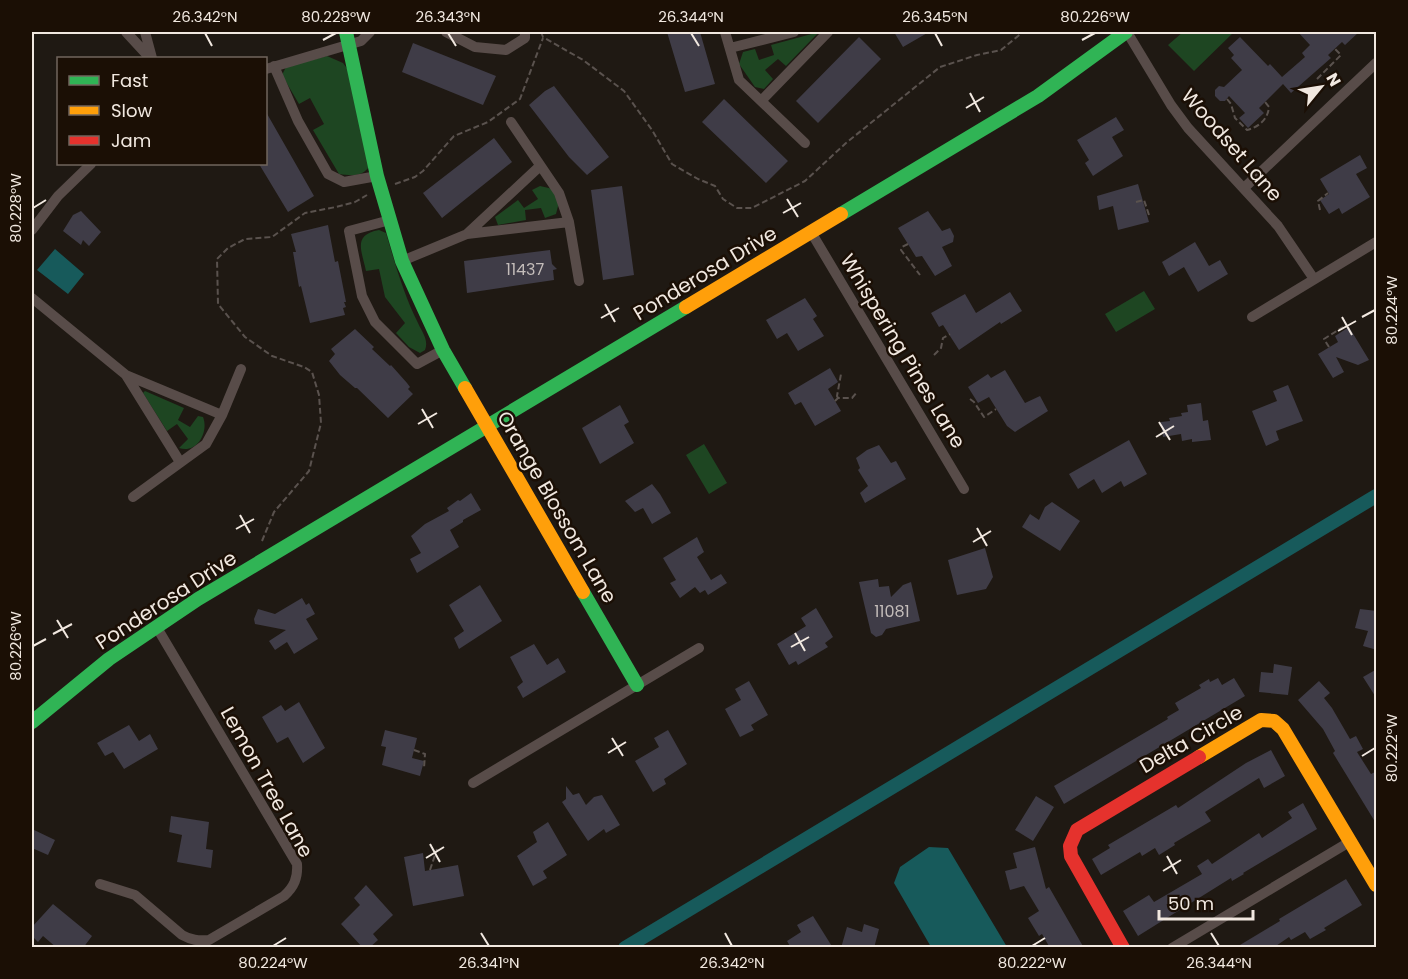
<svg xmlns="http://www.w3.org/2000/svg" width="1408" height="979" font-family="Poppins,sans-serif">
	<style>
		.green { fill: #1e4622 }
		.water { fill: #175a5b }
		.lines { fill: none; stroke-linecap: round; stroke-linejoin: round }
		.canal { stroke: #175a5b; stroke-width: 14 }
		.building { fill: #3f3c47 }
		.path { stroke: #5a524e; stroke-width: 2; stroke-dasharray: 6 3; stroke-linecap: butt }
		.street { stroke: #584c49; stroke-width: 10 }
		.fast { stroke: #30b455; stroke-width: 14 }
		.slow { stroke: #ff9f0a; stroke-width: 14 }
		.jam { stroke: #e5322d; stroke-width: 14 }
		.ticks { fill: none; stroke: #f1e8e0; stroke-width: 2 }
		.labels { text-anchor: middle; stroke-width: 5; stroke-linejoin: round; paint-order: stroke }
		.number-label { font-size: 16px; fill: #c4bdba }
		.street-label { font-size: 20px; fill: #f1e8e0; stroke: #1b0f05 }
		.neatline { fill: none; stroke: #f1e8e0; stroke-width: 2 }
		.ticks-label { font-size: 15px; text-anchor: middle; fill: #f1e8e0 }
	</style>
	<rect width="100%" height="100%" fill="#1f1913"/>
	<path class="green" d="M819 32 786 66 778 59 765 70 773 79 764 89 755 87 739 64 743 52 755 49 759 60 774 55 771 45Z
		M1183 32H1234L1194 71 1168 45Z
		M327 56 343 63 349 71 371 164C363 177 353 176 339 174L313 130 324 124 310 98 299 104 282 75 286 67Z
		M540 186 553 189 559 202 556 214 545 218 541 208 525 210 526 220 498 225 495 217 518 200 524 208 538 199 532 190Z
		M379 230 386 233C395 264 404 295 418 323 422 332 429 340 425 350L420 353 409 347 396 333 405 323 385 297 379 269 366 271C362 251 352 235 379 230Z
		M1144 291 1155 309 1116 332 1105 314Z
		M145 391 184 408 178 420 190 427 198 416 203 417C209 432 197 454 179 448L188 439 177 424 167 431 143 393Z
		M704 444 727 483 709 494 686 455Z"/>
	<path class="water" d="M55 249 84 274 68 294 37 270Z
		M929 847 948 848 1007 947H931L894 883 900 867Z"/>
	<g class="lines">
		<path class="canal" d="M625 948 1376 496"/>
	</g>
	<path class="building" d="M667 32H700L715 84 685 92Z
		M894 32H929L903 47Z
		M1298 32H1359L1345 45 1342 42 1328 55 1331 58 1291 93 1283 84 1259 108 1264 113 1248 128 1239 118 1245 113 1229 96 1225 101H1220L1215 96V90L1219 86 1224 87 1242 70 1231 58 1234 55 1228 48 1240 37 1268 66 1270 64 1282 77 1305 57 1302 53 1310 45Z
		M859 37 881 59 818 123 796 101Z
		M413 43 496 76 483 105 402 72Z
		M554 86 609 157 587 175 569 157 529 105 545 91Z
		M724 99 788 161 766 183 702 122Z
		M266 112 314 196 288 212 259 164H266Z
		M1116 117 1124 130 1112 137 1123 156 1093 176 1085 163 1089 160 1077 140Z
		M494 138 512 162 442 218 423 193Z
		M1360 155 1367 168 1356 174 1370 197 1342 214 1339 208 1329 214 1320 200 1329 194 1320 179Z
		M1138 184 1149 222 1118 230 1113 206 1099 210 1097 196Z
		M622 186 634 275 603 280 591 190Z
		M81 211 101 232 89 246 83 240 81 245 63 231 73 215Z
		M928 211 942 231 950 228 954 236 953 242 942 247 952 266 935 276 922 256 916 257 898 228Z
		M328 225 335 262 338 261 346 302H344L346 307 343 308 345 315 310 323 301 286 299 287 293 252H296L291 234Z
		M1195 242 1209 266 1220 260 1228 274 1198 292 1184 267 1169 276 1162 262Z
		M550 250 552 264 557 269 553 270 554 280 467 293 464 261Z
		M1010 292 1022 311 1001 324 1000 322 959 350 943 325 939 327 931 313 965 294 976 313Z
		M805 298 817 316 813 319 824 336 798 351 787 333 777 339 766 320Z
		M1349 327 1369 360 1358 365 1336 357 1344 372 1333 378 1318 354 1338 342 1335 336Z
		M355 329 374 347 372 349 390 366 391 365 407 383 410 387 408 389 413 394 388 418 357 388H355L340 375 329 361 335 354 331 349Z
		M830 368 838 382 828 389 841 411 815 426 801 402 795 405 788 393Z
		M1005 370 1025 403 1040 396 1048 411 1015 432 1007 426 989 397 978 403 968 387 988 374 991 378Z
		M1288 385 1303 421 1276 431 1279 440 1266 446 1252 411 1277 401 1273 391Z
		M1201 403 1203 421 1208 420 1211 440 1192 442V439L1182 441 1181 434 1163 437 1161 422 1170 421 1169 418 1182 416 1181 413 1188 412 1187 405Z
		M620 405 629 422 624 425 634 443 600 464 582 428Z
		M1129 440 1147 474 1124 487 1121 481 1102 493 1094 479 1078 489 1069 474Z
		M879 445 891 463 896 461 906 479 865 503 860 493 868 486 858 470 860 468 856 458 867 450Z
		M652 484 660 494 671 513 652 524 643 508 635 512 625 501Z
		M471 493 481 510 463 520V522L450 530 459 547 417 573 410 559 421 553 411 536 425 524 449 511 447 508 458 500 460 501Z
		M1052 502 1080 521 1060 551 1022 527 1030 514 1039 520 1045 507Z
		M697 537 704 552 697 557 711 580 721 574 727 583 708 595 705 590 700 593 695 587 680 598 670 583 676 580 663 558Z
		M985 548 993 577 986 589 957 595 948 560Z
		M878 579 879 587 889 586 891 597 903 585 911 582 920 621 886 629 882 635 876 637 871 633 859 582Z
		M480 585 502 621 459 649 454 638 464 631 449 605Z
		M302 598 306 605 309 603 315 614 306 619 318 639 294 654 287 642 275 650 269 641 286 630 255 624 254 619 258 609 275 614Z
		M816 608 833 637 825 643 828 647 798 665 796 661 789 665 777 644 806 626 801 618Z
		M1360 609 1377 611V650L1363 646 1368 631 1355 628Z
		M534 644 547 665 558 658 566 672 523 698 517 687 523 682 510 657Z
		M1274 664 1292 667 1288 695 1259 692 1261 672 1273 673Z
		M1377 669V699L1363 677Z
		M1218 678 1222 685 1234 678 1245 696 1064 804 1054 786 1168 719 1167 717 1179 710 1175 703 1201 688 1199 685 1209 679 1210 682Z
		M749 681 768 715 751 725 754 730 740 737 725 709 741 700 735 689Z
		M1319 681 1330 693 1324 698 1332 708 1350 739 1356 736 1363 749 1357 752 1371 774 1377 771V825L1333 753 1335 751 1323 729 1298 700Z
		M299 702 325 748 303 763 288 737 277 743 262 717 281 705 285 711Z
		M129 725 139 741 150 734 158 749 124 769 113 752 105 756 97 743Z
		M385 730 417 738 412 758 424 761 420 776 382 765 386 747 381 746Z
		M668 730 687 764 664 779 666 784 653 792 635 761 659 747 654 738Z
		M1271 750 1285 776 1264 788 1259 778 1205 812 1211 821 1174 843 1175 845 1159 855 1155 848 1142 856 1140 852 1101 875 1092 859 1110 848 1108 845 1176 805 1178 808 1246 763Z
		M566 786 573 795 579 793 586 805 594 797 602 795 620 825 606 833 604 829 588 841 562 802 566 799Z
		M1036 796 1054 807 1033 841 1015 830Z
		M1303 803 1317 829 1243 873 1244 874 1232 881 1231 878 1138 936 1123 911 1149 895 1154 902 1202 874 1197 866 1208 859 1212 864 1259 833 1262 838 1292 818 1288 812Z
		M171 816 209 822 206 849 213 850 211 868 177 862 182 835 169 832Z
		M548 822 567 855 543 871 547 878 533 886 517 856 537 842 533 832Z
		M32 829 55 840 48 855 32 848Z
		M1035 847 1046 889 1049 887 1084 948H1050L1042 934 1039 936 1028 918 1039 911 1024 886 1010 890 1005 871 1017 868 1013 853Z
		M423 853 425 871 458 865 464 896 413 906 404 857Z
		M1346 879 1362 905 1324 928 1326 930 1310 939 1305 932 1291 940 1289 937 1273 948H1235L1280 921 1279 919Z
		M366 885 393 915 373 934 378 940 369 948H363L341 924 360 905 354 898Z
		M53 904 92 936 83 948H57L43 936 38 942 32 936V927Z
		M813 916 833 948H791L787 941 801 932 797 925Z
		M864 924 879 929 874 948H841L847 927 862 932Z"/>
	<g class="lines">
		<path class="path" d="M541 32 543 37 583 60 624 91 652 130 672 164 698 179 715 186 723 199 737 208H752L805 181 846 143 940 67 977 55 1001 50 1023 32
			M1317 79 1341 55 1335 49
			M1227 99 1231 104 1235 118 1247 130C1259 127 1268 119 1269 107L1265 102
			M395 184 415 177 423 171 454 136 488 122 520 99 543 38
			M1136 202 1144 200 1149 215
			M1320 210 1318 201 1328 193
			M908 244 902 247 901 250 920 275
			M1329 347 1324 339 1343 327
			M934 355 941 348 943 338 950 334
			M838 398 837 396 841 374
			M970 399 974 402 984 417 996 409
			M835 401 838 398H852L857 392
			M262 541 274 512 309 471 321 423 319 395 312 372 304 367 272 356 245 337 218 304 217 259 228 248 245 239 272 237 305 213 336 207 355 202 367 195
			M414 750 425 754 424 768
			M430 870 437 849"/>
		<path class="street" d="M126 32 150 58
			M145 32 152 58
			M446 32 475 47 506 50 525 38V32
			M725 32 739 80 805 143
			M1127 32 1171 105 1188 128 1278 226 1314 279
			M730 48 794 32
			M274 66 298 121 328 174 344 182 377 176
			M266 69 361 41 370 32
			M761 101 828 32
			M511 122 559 193 569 222 579 281
			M1244 188 1376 63
			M390 220 349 231 362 296 375 322 417 364 443 350
			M32 230 58 196 91 164
			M811 232 964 489
			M467 234 569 222
			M402 261 467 234 540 166
			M32 298 126 375 222 415
			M1252 317 1376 242
			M126 375 180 462
			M133 497 206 444 222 415 241 369
			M473 783 699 648
			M100 884 135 895 182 935C191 940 198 941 209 940L284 896C294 887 298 878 297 864L156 626
			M1172 948 1351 841"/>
		<path class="fast" d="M346 32 377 176 402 261 443 350 465 388
			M841 214 1038 96 1126 32
			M583 592 637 685
			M32 722 109 659 198 599 686 307"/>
		<path class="slow" d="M686 307 841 214
			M465 388 583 592
			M1199 757 1261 720 1274 721 1283 729 1376 885"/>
		<path class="jam" d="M1123 948 1071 856 1070 846 1077 830 1199 757"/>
	</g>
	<path class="ticks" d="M205 33 212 46M448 33 456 46M691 33 699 46M935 33 942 46M323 40 336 33M1082 40 1095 33M970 93 980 112M966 108 984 97M787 199 798 217M33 208 46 200M783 213 801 203M605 304 615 322M1342 317 1352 335M1362 317 1375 310M601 318 619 308M1338 331 1356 321M422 409 433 428M1159 422 1170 440M418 424 437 413M1156 437 1174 426M240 515 250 533M977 528 987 546M236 529 254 519M973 542 991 531M57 620 68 638M795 633 805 651M53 634 72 624M33 646 46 639M791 647 809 637M612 738 623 756M608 753 626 742M1362 756 1375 748M430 844 440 862M1167 856 1177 874M426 858 444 847M1163 871 1181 860M481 933 489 946M725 933 732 946M1211 933 1219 946M273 946 286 938M1032 946 1045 938"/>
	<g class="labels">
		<g class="number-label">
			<text x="525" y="275">11437</text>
			<text x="892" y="617">11081</text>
		</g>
		<g class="street-label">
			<text transform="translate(1232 145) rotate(49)" y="7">Woodset Lane</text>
			<text transform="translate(705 273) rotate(-31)" y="7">Ponderosa Drive</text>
			<text transform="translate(903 351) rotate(59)" y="7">Whispering Pines Lane</text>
			<text transform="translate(557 507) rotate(60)" y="7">Orange Blossom Lane</text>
			<text transform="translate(166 600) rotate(-33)" y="7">Ponderosa Drive</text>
			<text transform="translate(1191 739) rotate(-30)" y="7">Delta Circle</text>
			<text transform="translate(267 782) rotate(61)" y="7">Lemon Tree Lane</text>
		</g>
	</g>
	<rect width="1408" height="979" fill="none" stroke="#1b0f05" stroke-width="66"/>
	<rect x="57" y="57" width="210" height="108" fill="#1b0f05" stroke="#71665d" stroke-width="1.5"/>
	<rect x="69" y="76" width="30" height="9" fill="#30b455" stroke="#71665d" stroke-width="1.5"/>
	<text x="111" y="87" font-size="18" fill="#f1e8e0">Fast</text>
	<rect x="69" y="106" width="30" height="9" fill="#ff9f0a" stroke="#71665d" stroke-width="1.5"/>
	<text x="111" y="117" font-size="18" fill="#f1e8e0">Slow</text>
	<rect x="69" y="136" width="30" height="9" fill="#e5322d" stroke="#71665d" stroke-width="1.5"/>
	<text x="111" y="147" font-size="18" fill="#f1e8e0">Jam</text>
	<g transform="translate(1321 87) rotate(60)" stroke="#1b0f05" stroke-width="4.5" paint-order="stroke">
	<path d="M0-4.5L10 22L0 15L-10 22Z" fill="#f1e8e0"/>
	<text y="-9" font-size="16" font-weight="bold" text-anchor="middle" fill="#f1e8e0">N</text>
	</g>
	<path d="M1159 910v9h94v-9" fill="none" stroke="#f1e8e0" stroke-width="3"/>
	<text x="1168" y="910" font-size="18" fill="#f1e8e0" stroke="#1b0f05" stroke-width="4.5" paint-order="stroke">50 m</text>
	<rect x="33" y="33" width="1342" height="913" class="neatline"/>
	<g class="ticks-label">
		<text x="205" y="22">26.342°N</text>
		<text x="336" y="22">80.228°W</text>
		<text x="448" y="22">26.343°N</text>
		<text x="691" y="22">26.344°N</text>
		<text x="935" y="22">26.345°N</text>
		<text x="1095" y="22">80.226°W</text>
		<text transform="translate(16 208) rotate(-90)" y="5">80.228°W</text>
		<text transform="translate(1392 310) rotate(-90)" y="5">80.224°W</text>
		<text transform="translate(16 646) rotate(-90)" y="5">80.226°W</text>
		<text transform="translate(1392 748) rotate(-90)" y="5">80.222°W</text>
		<text x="273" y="968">80.224°W</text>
		<text x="489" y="968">26.341°N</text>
		<text x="732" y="968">26.342°N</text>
		<text x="1032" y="968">80.222°W</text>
		<text x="1219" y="968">26.344°N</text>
	</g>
</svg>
